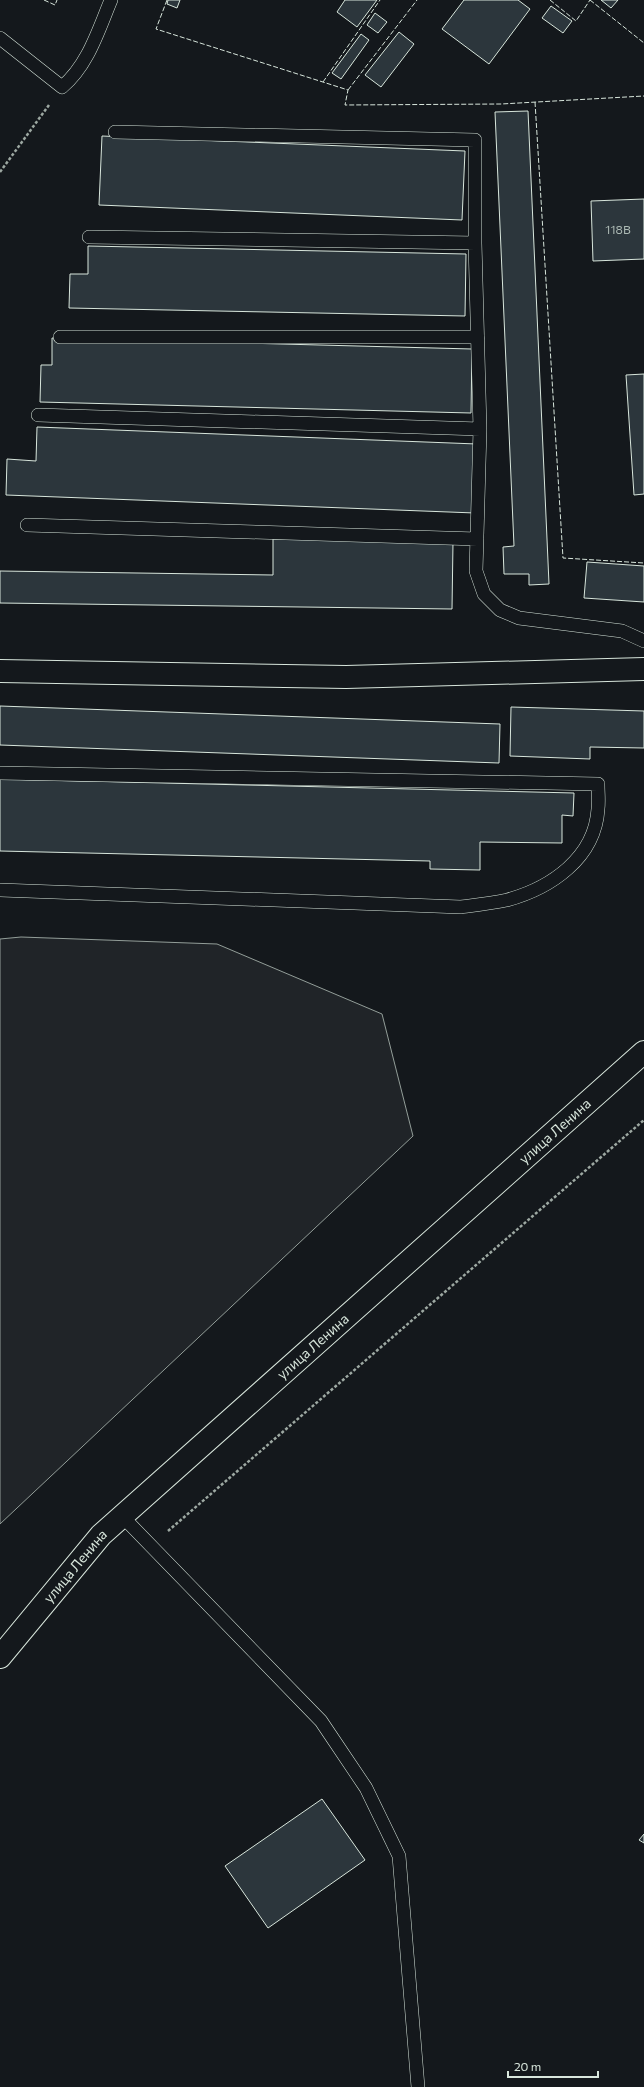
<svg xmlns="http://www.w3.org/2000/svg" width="644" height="2087" font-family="Commissioner,sans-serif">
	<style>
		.green { fill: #202428; stroke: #939e99 }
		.building { fill: #2c363c; stroke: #d8e6dc }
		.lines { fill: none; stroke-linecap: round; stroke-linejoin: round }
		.lane-casing { stroke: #d8e6dc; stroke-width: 14 }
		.street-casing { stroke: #d8e6dc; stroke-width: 24 }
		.path { stroke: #9da8a2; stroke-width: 2.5; stroke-dasharray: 3 2; stroke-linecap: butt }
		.lane { stroke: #14181c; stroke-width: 13 }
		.street { stroke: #14181c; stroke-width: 22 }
		.fence { stroke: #d8e6dc; stroke-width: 1; stroke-dasharray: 5 2; stroke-linecap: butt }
		.labels { text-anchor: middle; stroke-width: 3; stroke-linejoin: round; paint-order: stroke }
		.number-label { font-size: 12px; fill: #adbab4 }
		.street-label { font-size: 14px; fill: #d8e6dc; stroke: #14181c }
	</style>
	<rect width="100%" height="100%" fill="#14181c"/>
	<path class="green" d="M21 937 217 944 382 1014 413 1136 0 1524V939Z"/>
	<path class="building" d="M168 0H180L177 8 167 4Z
		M345 0H377L357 27 337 12Z
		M464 0H518L530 9 489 64 442 29Z
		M601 0H618L611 8Z
		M551 6 572 21 563 33 542 18Z
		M375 13 387 22 378 33 367 25Z
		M399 32 414 44 381 87 365 75Z
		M361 34 369 40 341 79 332 73Z
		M528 111 549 584 529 585V574H504L503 547 514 546 495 112Z
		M102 136 465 151 462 220 99 205Z
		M644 199V259L593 261 591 201Z
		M88 246 466 254 465 316 69 308 70 274H88Z
		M52 338 472 349 471 413 40 402 41 365H52Z
		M644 374V494L634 495 626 375Z
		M37 427 477 444 475 513 6 495 7 459 36 461Z
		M273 539 453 542 452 609 0 603V571L273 575Z
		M587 562 644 566V602L584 598Z
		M0 706 500 724 499 763 0 745Z
		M511 707 644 711V748L590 747V759L510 756Z
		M0 779 574 793 573 816 562 815V843L480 842V870L430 869V861L0 851Z
		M322 1799 365 1860 268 1928 225 1866Z
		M644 1834V1843L639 1840Z"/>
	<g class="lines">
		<g class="lane-casing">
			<path id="lane" d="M0 38 62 87C88 65 98 31 111 0
				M115 132 475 140V243L480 429 476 571 484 594 500 610 519 618 622 631 644 641
				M89 237 475 243
				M60 337H478
				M38 415 480 429
				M27 525 477 539
				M0 773 598 784C598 793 599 801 598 809 595 858 551 888 507 900 492 903 476 905 461 907L0 890
				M122 1516 321 1721 366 1788 399 1856 418 2087"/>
		</g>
		<g class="street-casing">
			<g id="street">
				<path d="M0 671 346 677 644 669"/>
				<path id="s1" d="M0 1657 101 1535 644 1052"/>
			</g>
		</g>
		<path class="path" d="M0 172 49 105
			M168 1531 644 1120"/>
		<use href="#lane" class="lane"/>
		<use href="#street" class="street"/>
		<path class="fence" d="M44 0 55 5 57 0
			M167 0 156 29 348 90 345 105 501 104 644 96
			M550 0 576 21 590 0
			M590 0 644 43
			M323 82 380 0
			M348 90 417 0
			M535 102 563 558 644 563"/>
	</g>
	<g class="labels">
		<g class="number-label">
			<text x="618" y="234">118В</text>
		</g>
		<g class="street-label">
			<text dy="5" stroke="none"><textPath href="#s1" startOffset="766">улица Ленина</textPath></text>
			<text dy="5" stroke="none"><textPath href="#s1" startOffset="442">улица Ленина</textPath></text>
			<text dy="5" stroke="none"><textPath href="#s1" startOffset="118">улица Ленина</textPath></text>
		</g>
	</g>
	<path d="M508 2071v6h90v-6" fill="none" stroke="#d8e6dc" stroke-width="2"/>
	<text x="514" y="2071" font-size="12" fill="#d8e6dc" stroke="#14181c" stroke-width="3" paint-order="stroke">20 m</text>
</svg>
